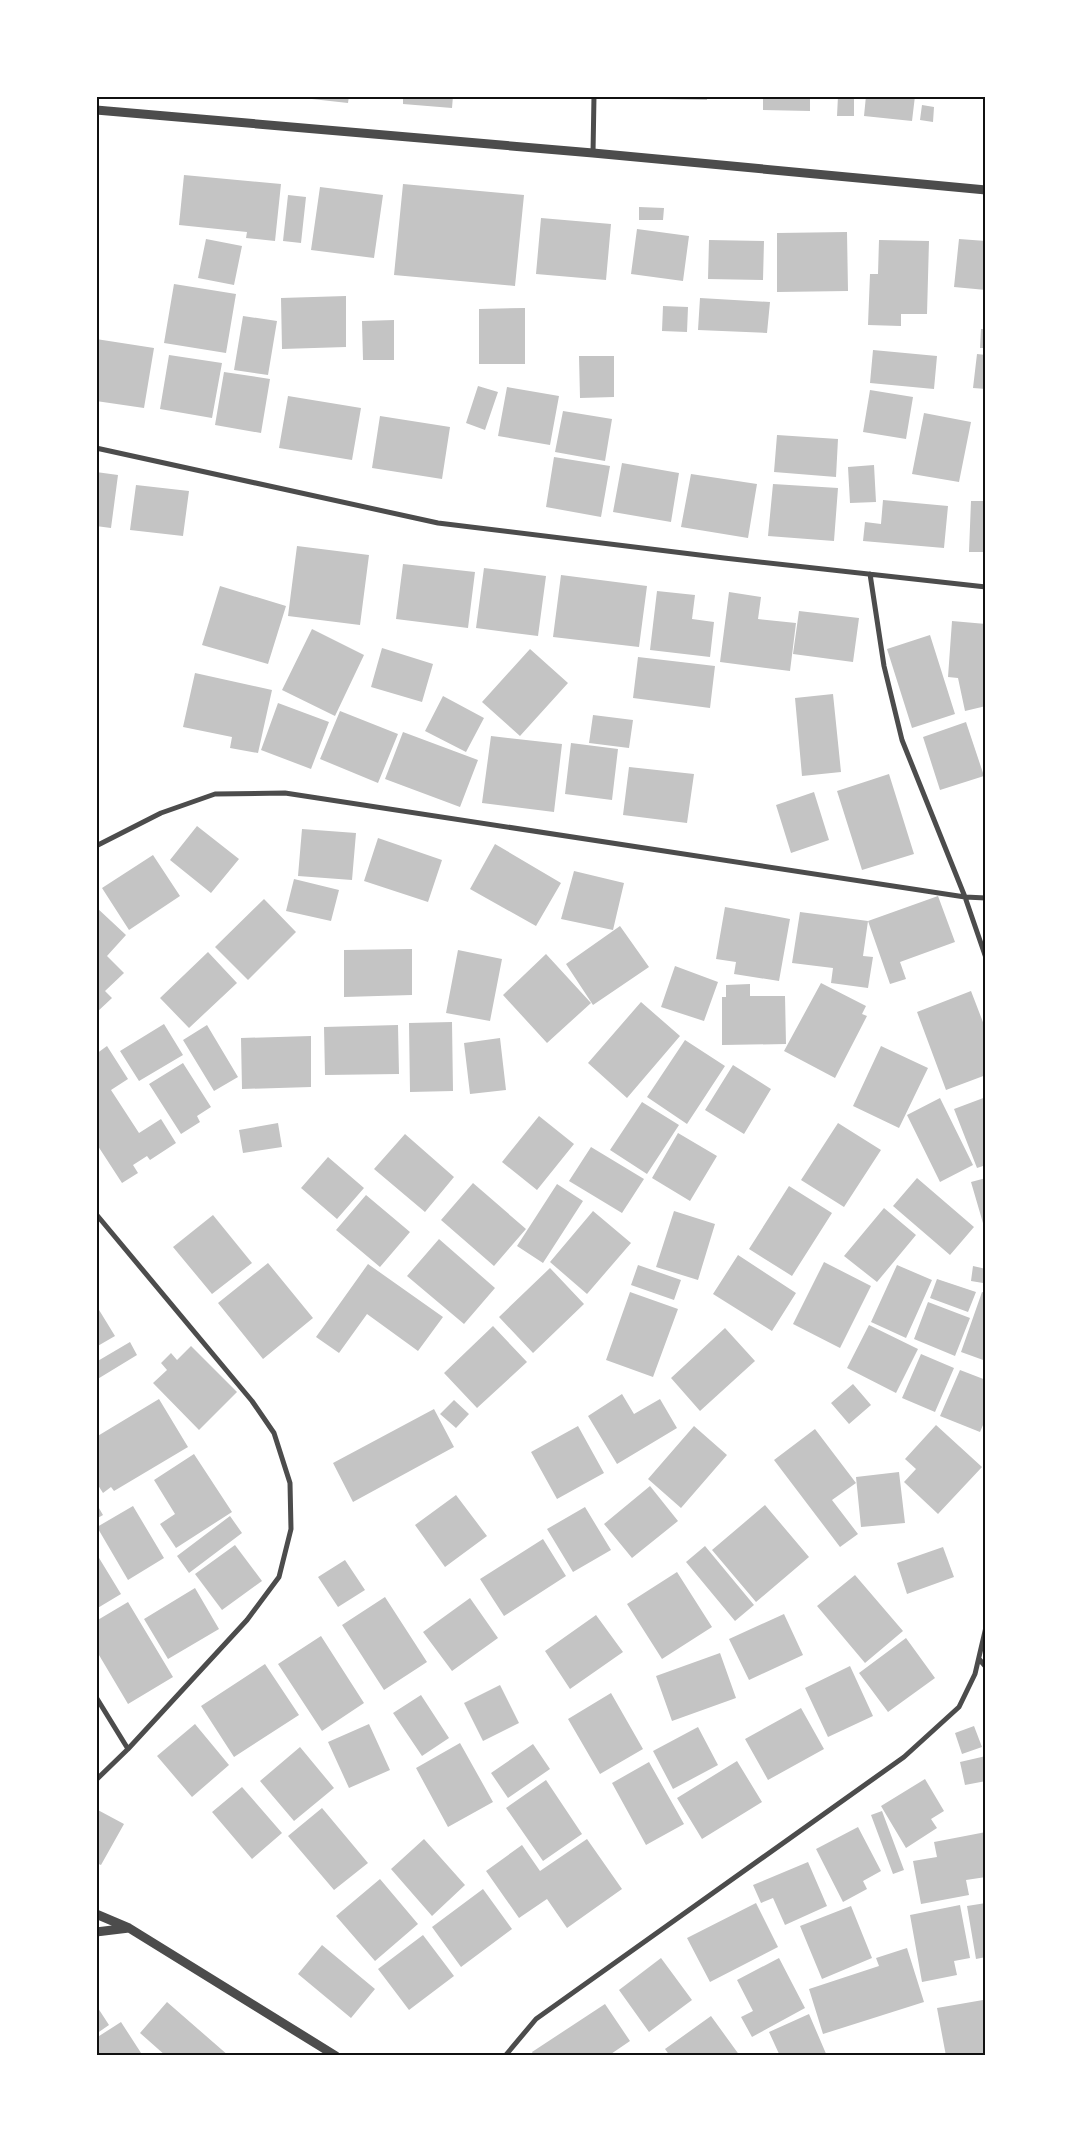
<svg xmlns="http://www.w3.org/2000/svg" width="1082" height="2152" font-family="'Golos Text',sans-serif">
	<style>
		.building { fill: #c4c4c4 }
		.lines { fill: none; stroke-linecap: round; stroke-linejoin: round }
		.minor { stroke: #4c4c4c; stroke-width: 5 }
		.tertiary { stroke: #4c4c4c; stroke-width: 9 }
		.neatline { fill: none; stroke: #111; stroke-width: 2 }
	</style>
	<rect width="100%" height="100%" fill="#fff"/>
	<path class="building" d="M285 96H349L348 103Z
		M403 96H453L452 108 403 104Z
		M659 96H707V100L659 99Z
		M763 96H810V111L763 110Z
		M838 96H854V116H837Z
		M866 96H915L912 121 864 116Z
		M922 105 934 107 933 122 920 120Z
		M184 175 281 184 275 241 246 238 247 232 179 225Z
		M403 184 524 195 515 286 394 275Z
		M320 187 383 195 374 258 311 250Z
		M288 195 306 197 301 243 283 241Z
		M639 207 664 208 663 220H639Z
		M541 218 611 224 606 280 536 274Z
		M637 229 689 236 683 281 631 274Z
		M847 232 848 291 777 292V233Z
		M206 239 242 246 234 285 198 278Z
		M959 239 986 241V290L954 287Z
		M709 240 764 241 763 280 708 279Z
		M879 240 929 241 927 314H901V326L868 325 870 274H878Z
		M174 284 236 294 226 353 164 343Z
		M346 296V347L282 349 281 298Z
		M700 298 770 302 767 333 698 330Z
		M663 306 688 307 687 332 662 331Z
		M525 308V364H479V309Z
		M243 316 277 321 268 375 234 370Z
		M394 320V360H363L362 321Z
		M981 329H986V348H980Z
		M96 339 154 348 144 408 96 401Z
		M873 350 937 356 934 389 870 383Z
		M977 354 986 355V389L973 388Z
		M169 355 222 363 212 418 160 409Z
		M579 356H614V397L580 398Z
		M224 372 270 379 261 433 215 425Z
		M478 386 498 392 485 430 466 423Z
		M507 387 559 396 550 445 498 436Z
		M870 390 913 397 906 439 863 432Z
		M288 396 361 408 352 460 279 448Z
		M563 411 612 419 605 461 555 452Z
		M924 413 971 422 959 482 912 474Z
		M380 416 450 427 442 479 372 468Z
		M777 435 838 439 836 477 774 472Z
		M554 457 610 466 601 517 546 507Z
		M622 463 679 473 671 522 613 512Z
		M874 465 876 502 850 503 848 467Z
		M96 472 118 475 111 528 96 526Z
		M691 474 757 484 748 538 681 527Z
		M773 484 838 488 834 541 768 536Z
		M136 485 189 491 183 536 130 530Z
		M883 500 948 506 944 548 863 541 865 522 881 524Z
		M971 501H986V552H969Z
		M297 546 369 555 360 625 288 616Z
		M403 564 475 572 468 628 396 619Z
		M484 568 546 576 538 636 476 628Z
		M561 575 647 586 639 647 553 637Z
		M220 586 286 606 268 664 202 645Z
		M657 591 695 595 692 619 714 622 710 657 650 650Z
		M729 592 761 597 758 619 796 623 790 671 720 662Z
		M799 611 859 618 853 662 793 654Z
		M952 621 986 624V706L965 711 958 678 948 677Z
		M312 629 364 655 335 716 282 690Z
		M930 635 955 714 912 728 887 649Z
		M382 648 433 664 422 702 371 687Z
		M530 649 568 683 520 736 482 702Z
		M638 657 715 666 710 708 633 698Z
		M195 673 272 690 258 753 230 748 232 737 183 727Z
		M833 694 841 772 802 776 795 698Z
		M443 696 484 718 466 752 425 731Z
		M278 703 329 722 311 769 261 750Z
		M340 711 398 734 378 783 320 759Z
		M593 715 633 720 629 748 589 743Z
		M966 722 984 776 940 790 923 737Z
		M403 732 478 760 460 807 385 779Z
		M491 736 562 744 554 812 482 803Z
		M571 743 618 749 612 800 565 794Z
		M629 767 694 774 687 823 623 815Z
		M889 774 914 854 862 870 837 791Z
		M814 792 829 840 791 853 776 805Z
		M197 826 239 859 211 893 170 860Z
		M302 829 356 833 352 880 298 876Z
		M378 838 442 860 428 902 364 881Z
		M495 844 561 883 536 926 470 889Z
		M153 855 180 896 129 930 102 888Z
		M574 871 624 883 613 930 561 919Z
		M294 879 339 890 331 921 286 911Z
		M938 896 955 942 900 962 906 979 890 984 868 921Z
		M264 899 296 932 248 980 215 947Z
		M96 907 126 935 107 956 124 973 105 991 112 998 96 1013Z
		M725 907 790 919 779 981 734 974 736 962 716 959Z
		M800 912 868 921 863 956 873 957 868 988 831 983 833 968 792 963Z
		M620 926 649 967 593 1005 566 964Z
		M412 949V995L344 997V950Z
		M458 950 502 959 490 1021 446 1013Z
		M208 952 237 983 189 1028 160 998Z
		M546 954 591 1003 547 1043 503 995Z
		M675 966 718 982 704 1021 661 1007Z
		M821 983 866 1006 862 1014 867 1016 835 1078 784 1051Z
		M750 984V996H785L786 1044 722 1045V997H726V985Z
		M971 991 986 1030V1075L946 1090 917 1012Z
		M641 1002 680 1036 627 1098 588 1063Z
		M452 1022 453 1091 410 1092 409 1023Z
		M164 1024 183 1055 139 1081 120 1051Z
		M207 1025 238 1077 214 1091 183 1040Z
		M398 1025 399 1074 325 1075 324 1027Z
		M311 1036V1087L242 1089 241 1038Z
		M500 1038 506 1090 470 1094 464 1043Z
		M685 1040 725 1066 687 1124 647 1097Z
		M107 1046 128 1079 111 1090 139 1133 161 1119 176 1143 150 1160 147 1156 133 1165 138 1173 122 1183 96 1143V1054Z
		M881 1046 928 1068 899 1128 853 1106Z
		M183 1063 211 1107 197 1116 200 1122 181 1134 149 1084Z
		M733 1065 771 1089 744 1134 705 1110Z
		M986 1097V1165L977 1168 954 1109Z
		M940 1098 973 1165 940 1182 907 1115Z
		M642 1102 679 1125 647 1174 610 1150Z
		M539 1116 574 1144 537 1190 502 1162Z
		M278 1123 282 1147 243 1153 239 1130Z
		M838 1123 881 1150 844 1207 801 1180Z
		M678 1133 717 1156 690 1201 652 1178Z
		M405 1134 454 1177 425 1212 374 1169Z
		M591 1147 644 1179 622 1213 569 1181Z
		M328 1157 364 1188 337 1219 301 1188Z
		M917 1178 974 1227 950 1255 893 1206Z
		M986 1178V1230H985L971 1182Z
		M473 1183 526 1229 494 1266 441 1220Z
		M557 1184 583 1201 543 1263 517 1246Z
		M789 1186 832 1213 792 1276 749 1249Z
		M366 1195 410 1232 380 1267 336 1230Z
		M884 1208 916 1235 877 1282 844 1256Z
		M593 1211 631 1243 587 1294 550 1262Z
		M674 1211 715 1224 698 1280 656 1267Z
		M213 1215 252 1263 212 1294 173 1247Z
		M439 1239 495 1288 464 1324 407 1276Z
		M738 1255 796 1293 772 1331 713 1294Z
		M824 1262 871 1286 840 1348 793 1324Z
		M268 1263 313 1318 263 1359 218 1303Z
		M368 1264 443 1317 418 1351 367 1314 339 1353 316 1337Z
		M638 1265 681 1280 674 1300 631 1285Z
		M897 1265 932 1280 906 1338 871 1322Z
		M973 1266 986 1269 983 1283 971 1281Z
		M550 1268 584 1304 533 1353 499 1317Z
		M937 1279 976 1292 968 1312 930 1298Z
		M630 1292 678 1309 653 1377 606 1360Z
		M982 1292 986 1293V1361L961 1352Z
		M928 1302 970 1318 955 1356 914 1339Z
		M96 1305 115 1336 96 1347Z
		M869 1325 918 1349 896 1393 847 1368Z
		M493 1326 527 1362 477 1408 444 1373Z
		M725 1328 755 1361 700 1411 671 1378Z
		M130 1342 137 1355 96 1380V1362Z
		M191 1346 237 1392 199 1430 153 1383 167 1370 161 1363 171 1353 177 1360Z
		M921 1354 954 1368 935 1412 902 1398Z
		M960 1370 986 1380V1418L980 1432 940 1416Z
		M853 1384 871 1405 849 1424 831 1403Z
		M622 1394 634 1414 660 1399 677 1428 617 1464 588 1416Z
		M159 1399 188 1447 114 1491 111 1487 103 1493 96 1482V1466H98L96 1462V1437Z
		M454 1400 469 1414 456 1428 440 1414Z
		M434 1409 454 1447 353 1502 333 1463Z
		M936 1425 982 1467 938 1514 904 1482 916 1469 905 1459Z
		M578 1426 604 1473 557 1499 531 1452Z
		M694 1426 727 1455 681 1508 648 1479Z
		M815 1429 856 1483 832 1500 858 1534 840 1547 774 1460Z
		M194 1454 232 1512 176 1548 160 1524 175 1514 154 1480Z
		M899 1472 905 1523 861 1527 856 1477Z
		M650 1486 678 1521 632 1558 604 1524Z
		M456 1495 487 1536 445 1567 415 1525Z
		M96 1503 103 1515 96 1519Z
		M765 1505 809 1557 756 1602 712 1550Z
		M133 1506 164 1558 128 1580 97 1527Z
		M585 1507 611 1550 573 1572 547 1529Z
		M230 1516 242 1533 189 1573 177 1556Z
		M543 1539 566 1576 504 1616 480 1579Z
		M235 1545 262 1581 222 1610 195 1574Z
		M705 1546 754 1605 735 1621 686 1562Z
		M943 1547 954 1577 907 1594 897 1563Z
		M96 1553 121 1594 96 1609Z
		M345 1560 365 1590 338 1607 318 1577Z
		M677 1572 712 1627 662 1659 627 1604Z
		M855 1575 903 1631 865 1663 817 1606Z
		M195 1588 219 1629 168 1659 144 1619Z
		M385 1597 427 1662 384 1690 342 1625Z
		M470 1598 498 1638 452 1671 423 1632Z
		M128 1602 173 1677 128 1704 96 1650V1621Z
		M784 1614 803 1655 749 1680 729 1639Z
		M596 1615 623 1652 570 1689 545 1651Z
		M321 1636 364 1703 322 1731 278 1664Z
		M906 1638 935 1678 888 1712 859 1673Z
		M720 1653 736 1698 672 1721 656 1676Z
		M265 1664 299 1715 234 1757 201 1706Z
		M850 1666 873 1716 828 1737 805 1688Z
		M500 1685 519 1723 483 1741 464 1703Z
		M611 1693 643 1749 600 1774 568 1719Z
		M421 1695 449 1738 422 1756 393 1713Z
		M801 1708 824 1749 768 1780 745 1739Z
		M195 1724 229 1765 192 1797 157 1756Z
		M369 1724 390 1770 349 1788 328 1742Z
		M974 1726 982 1747 962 1754 955 1733Z
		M698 1727 718 1765 673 1789 653 1751Z
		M460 1743 493 1802 448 1827 416 1768Z
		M533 1744 550 1769 508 1798 491 1773Z
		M300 1747 334 1788 294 1821 260 1781Z
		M986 1756V1781L965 1785 960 1762Z
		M737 1761 762 1802 702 1839 677 1798Z
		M649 1762 684 1824 646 1845 612 1783Z
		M925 1779 944 1811 931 1819 937 1828 906 1848 881 1806Z
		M546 1780 582 1834 543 1861 506 1808Z
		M242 1787 282 1833 252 1859 212 1812Z
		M322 1808 368 1863 334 1890 288 1836Z
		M96 1809 124 1824 101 1865 96 1863Z
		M882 1811 904 1870 893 1874 871 1815Z
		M858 1827 881 1871 863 1881 867 1889 843 1902 816 1849Z
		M986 1832V1877L966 1880 969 1895 921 1904 913 1861 937 1857 934 1842Z
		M424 1839 465 1885 432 1916 391 1869Z
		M587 1839 622 1889 567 1928 547 1899 519 1918 486 1871 522 1845 540 1871Z
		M808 1862 827 1906 785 1925 773 1898 761 1903 753 1885Z
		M380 1879 418 1924 375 1961 336 1916Z
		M483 1889 512 1929 461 1967 432 1927Z
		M756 1903 778 1947 710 1982 687 1938Z
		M986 1903V1957L976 1959 967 1906Z
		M960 1905 970 1958 954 1961 957 1975 922 1982 910 1915Z
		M851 1906 872 1958 822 1979 800 1926Z
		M423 1935 454 1976 409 2010 378 1969Z
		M322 1945 375 1989 351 2018 298 1974Z
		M907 1948 924 2002 823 2034 809 1989 879 1966 876 1958Z
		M661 1958 692 2000 649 2032 619 1990Z
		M779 1958 805 2008 752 2037 741 2017 753 2011 737 1980Z
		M983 2000 986 2013V2056H946L937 2008Z
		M167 2002 229 2056H166L140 2033Z
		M605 2004 630 2041 608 2056H534L532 2052Z
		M96 2005 109 2025 96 2034Z
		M809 2014 827 2056H780L769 2032Z
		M711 2016 740 2056H670L665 2049Z
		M121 2022 143 2056H96V2038Z"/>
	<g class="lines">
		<path class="minor" d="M593 153 594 96
			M96 448 438 523 724 558 986 587
			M870 574 884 666 902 740 965 897 986 958
			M96 846 161 813 215 794 285 793 965 897 986 898
			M96 1214 252 1401 274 1433 290 1483 291 1529 279 1577 247 1620 128 1749 96 1780
			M979 1659 986 1667
			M96 1697 128 1749
			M505 2056 536 2019 904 1757 959 1707 975 1674 986 1627"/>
		<path class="tertiary" d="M96 110 593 153 986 190
			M96 1914 129 1928 336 2056
			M96 1932 129 1928"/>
	</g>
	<rect width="1082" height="2152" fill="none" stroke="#ffffff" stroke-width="195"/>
	<rect x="98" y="98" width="886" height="1956" class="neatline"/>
</svg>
